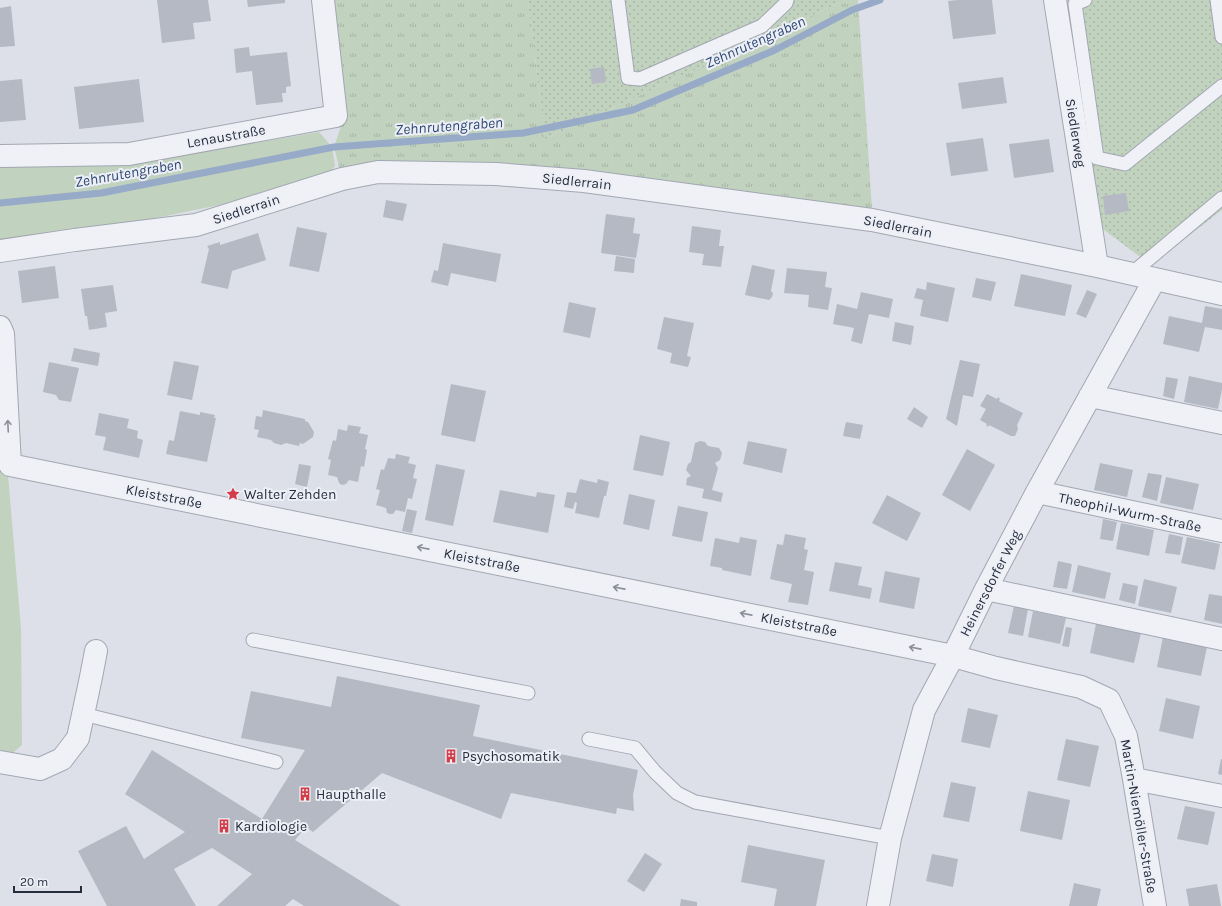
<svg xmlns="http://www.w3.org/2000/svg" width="1222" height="906" font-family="Karla,sans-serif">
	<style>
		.grass { fill: url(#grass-tufts) }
		.park { fill: #c1d2be }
		.garden { fill: url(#garden-dots) }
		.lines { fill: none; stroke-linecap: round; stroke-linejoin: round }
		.stream { stroke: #97abc9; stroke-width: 7 }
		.building { fill: #b4b9c4 }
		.lane-casing { stroke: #a2a7b2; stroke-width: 15 }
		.street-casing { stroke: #a2a7b2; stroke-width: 24 }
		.lane { stroke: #f0f1f6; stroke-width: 13 }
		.street { stroke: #f0f1f6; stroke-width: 22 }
		.oneway { stroke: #8b8f9a }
		.labels { text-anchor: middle; stroke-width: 4; stroke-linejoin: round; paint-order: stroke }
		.street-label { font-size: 14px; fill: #262d3e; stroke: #eceff5 }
		.poi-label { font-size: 14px; fill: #262d3e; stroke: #eceff5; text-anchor: start }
		.water-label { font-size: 15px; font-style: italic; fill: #2f4873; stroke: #eceff5 }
	</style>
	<defs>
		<pattern id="grass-tufts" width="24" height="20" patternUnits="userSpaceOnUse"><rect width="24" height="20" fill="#c1d2be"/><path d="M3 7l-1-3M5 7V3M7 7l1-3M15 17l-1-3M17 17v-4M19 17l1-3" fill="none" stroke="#a6b5a4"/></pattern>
		<pattern id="garden-dots" width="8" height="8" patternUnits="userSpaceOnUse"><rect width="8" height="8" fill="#c1d2be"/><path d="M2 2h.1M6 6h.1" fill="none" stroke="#a6b5a4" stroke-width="1.8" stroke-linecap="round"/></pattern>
	</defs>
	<rect width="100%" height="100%" fill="#dde0e8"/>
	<path class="grass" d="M333 0H528L545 139 845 0H858L872 209 584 181 342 179 334 147 345 115Z"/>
	<path class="park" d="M319 132 332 147 335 166 327 176 259 197 136 222 0 242V167L31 163 125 165Z
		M0 352 6 452 21 628 22 745 8 757 0 755Z"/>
	<path class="garden" d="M528 0H845L545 139Z
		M1067 0H1222V210L1151 265 1096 224Z"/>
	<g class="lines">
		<path class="stream" d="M0 203 101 193 334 147 523 133 633 110 775 50 852 10 880 0"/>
	</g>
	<path class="building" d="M157 0H208L211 21 193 23 195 39 162 43Z
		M247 0H285V3L248 7Z
		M958 0H992L996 34 953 39 948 1Z
		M11 6 15 46 0 47V8Z
		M249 47 250 56 287 52 291 86 286 87V93H282L283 102 256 105 252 71 236 73 234 49Z
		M604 67 606 82 592 84 590 69Z
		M1003 77 1007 103 962 109 958 83Z
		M22 79 26 120 0 122V81Z
		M139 79 144 122 79 129 74 87Z
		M983 138 988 171 951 176 946 143Z
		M1049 139 1054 172 1014 178 1009 144Z
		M1126 193 1129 211 1105 215 1103 196Z
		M386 200 407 204 403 221 383 217Z
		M606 214 635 218 633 233 640 234 636 258 601 253Z
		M692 226 721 230 719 246H724L721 267 702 265 704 254 689 252Z
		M297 227 327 233 319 272 289 266Z
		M258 233 266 260 232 271 228 289 201 283 209 249 207 246 220 242V245Z
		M443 243 501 254 496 282 451 273 448 286 431 282 434 270 438 271Z
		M616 256 635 259 634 273 614 271Z
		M752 265 775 270 771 291 773 293 772 297 769 300 745 295Z
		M55 266 59 298 22 303 18 271Z
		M787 268 827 272 825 287 832 288 828 310 808 307 809 295 784 293Z
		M1021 274 1072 285 1065 316 1014 306Z
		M976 278 996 282 991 301 972 297Z
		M927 282 955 288 948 322 920 316 923 300 914 298 917 288 926 290Z
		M113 285 117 311 105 313 107 327 89 330 87 316H85L81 289Z
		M1087 290 1097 294 1086 318 1076 314Z
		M861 292 893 299 889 318 869 314 862 344 851 341 854 328 833 324 837 304 857 309Z
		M569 302 596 308 590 338 563 332Z
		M1205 306 1222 309V330L1205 327 1199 352 1163 344 1169 316 1202 323Z
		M664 317 694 323 687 356 691 357 688 367 670 363 672 353 657 349Z
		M895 322 914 326 911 345 892 341Z
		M74 348 100 353 98 366 71 361Z
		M960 360 980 364 973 397 963 395 957 426 946 419Z
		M174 361 199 366 192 400 167 395Z
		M49 362 79 368 71 402 59 400 56 395 43 392Z
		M1189 376 1222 383V389L1218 409 1184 402Z
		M1166 377 1178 379 1174 399 1163 396Z
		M451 384 486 391 475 442 441 435Z
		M987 394 997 399 998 397 1000 399 999 401 1023 413 1017 425 1018 429 1015 436H1011L989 425 988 427 986 425 987 424 980 420 986 409 980 406Z
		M914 407 928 417 922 428 907 419Z
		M263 410 305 419V421L308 422 314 432 313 437 303 444 300 443 299 446 286 443 281 445 274 443 271 440 257 437 259 430 254 429 256 416 262 417Z
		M180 411 200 415V412L215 415 214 418H216L207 462 166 454 169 440 174 441Z
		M99 413 129 419 127 428 138 431 137 438 143 440 139 458 103 450 106 437 95 435Z
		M846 422 863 425 860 439 843 436Z
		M348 425 361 427 359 433 368 435 365 449 367 450 364 467 361 466 358 482 349 480 346 484 342 485 339 483 337 477 328 475 331 460 328 459 333 440 336 441 338 429 347 431Z
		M640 435 670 442 663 476 633 470Z
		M700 441 705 442 708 446 719 448 722 453 720 460 715 463 718 468 712 490 723 493 721 502 702 498 704 489 686 485 687 478 691 476 686 470 688 464 691 462 695 443Z
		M748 441 787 449 782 473 743 464Z
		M967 449 995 465 970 511 942 495Z
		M396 454 410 457 408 463 416 465 413 478 417 479 412 499 408 498 405 512 396 510 393 514H390L387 513 386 508 376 505 380 490 376 489 381 469 384 470 388 458 395 459Z
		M1100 463 1133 470 1127 497 1094 490Z
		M299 464 311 466 307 487 295 484Z
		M436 464 465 470 453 526 425 520Z
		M1148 473 1162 475 1157 501 1142 497Z
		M1166 477 1199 484 1193 510 1160 503Z
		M580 479 597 483 598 479 609 482 606 496H604L599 518 575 513 577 503 575 502 573 509 564 507 567 492 576 493Z
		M500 490 536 497 537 492 555 495 548 533 493 522Z
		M629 494 655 500 649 530 623 524Z
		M887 495 921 513 907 541 872 523Z
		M678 506 708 512 702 542 672 536Z
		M407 509 417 511 412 533 402 531Z
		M1103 519 1117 522 1113 541 1100 539Z
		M1121 523 1154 530 1149 556 1116 549Z
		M785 534 806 538 804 549 808 550 804 570 814 572 808 605 788 602 792 584 770 579 777 544 783 545Z
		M1169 534 1183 537 1180 555 1165 553Z
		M740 537 757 540 751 576 722 570V568L710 566 715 538 739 543Z
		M1187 537 1220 544 1215 570 1181 563Z
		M1058 561 1072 564 1067 589 1053 587Z
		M835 562 862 567 858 585 872 588 870 599 829 591Z
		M1078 565 1111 573 1105 599 1072 592Z
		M885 571 920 578 914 609 879 602Z
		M1144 579 1177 587 1171 613 1138 606Z
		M1123 583 1138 586 1135 604 1119 600Z
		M1209 594 1222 596V624L1204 620Z
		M1014 606 1028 609 1023 636 1008 633Z
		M1033 611 1066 618 1060 644 1028 637Z
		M1096 624 1141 633 1134 663 1090 653Z
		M1066 627 1072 628 1069 647 1062 646Z
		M1163 637 1207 647 1201 676 1157 667Z
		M337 676 480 705 473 736 638 770 633 795 634 811 617 808 616 814 511 793 501 819 382 773 313 832 306 827 295 840 401 906H304L293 899 285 906H217L252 874 212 848 174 869 196 906H107L78 851 126 826 144 859 185 832 125 794 152 750 262 819 305 750 241 738 251 691 331 707Z
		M1166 698 1200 706 1193 739 1159 731Z
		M968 708 998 715 990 748 961 742Z
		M1066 739 1099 746 1090 787 1057 780Z
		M1221 759H1222V775L1218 774Z
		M951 782 976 787 969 822 943 817Z
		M1028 791 1070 800 1062 840 1020 831Z
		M1185 806 1215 812 1208 845 1177 839Z
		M748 845 825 860 816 906H774L777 889 741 882Z
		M645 853 662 864 644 892 627 881Z
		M932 854 958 859 953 887 926 881Z
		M1074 883 1101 889 1097 906H1069Z
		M1217 884 1221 906H1189L1186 889Z
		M681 899 697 902V906H680Z"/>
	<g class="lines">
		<g class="lane-casing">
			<path id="lane" d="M618 0 628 78 640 79 762 26 786 3 787 0
				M1085 0 1075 4 1097 158 1125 164 1222 86
				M1217 0 1222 37
				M1131 274 1222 198
				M253 640 528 693
				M83 714 276 762
				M589 739 635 748 655 772 677 793 695 802 890 838"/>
		</g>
		<g class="street-casing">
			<path id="street" d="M1055 0 1097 266
				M0 156 129 154 336 116 323 0
				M0 251 75 240 196 225 342 179 378 172 496 174 584 181 872 220 1097 266 1222 294
				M0 327 3 334 10 465 953 656 996 668 1081 687 1109 700 1126 736 1134 779 1155 906
				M1090 396 1222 423
				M1037 492 1222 531
				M986 589 1222 639
				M0 762 40 769 62 759 78 738 91 677 96 651
				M1134 779 1222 796
				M878 906 890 838 924 710 953 656 986 589 1037 492 1155 279"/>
		</g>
		<use href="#lane" class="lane"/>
		<use href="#street" class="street"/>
	</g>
	<defs><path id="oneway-shaft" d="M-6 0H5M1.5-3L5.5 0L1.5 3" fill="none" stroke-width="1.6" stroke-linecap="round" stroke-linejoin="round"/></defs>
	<g class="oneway">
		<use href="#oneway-shaft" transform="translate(8 426) rotate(-93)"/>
		<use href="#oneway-shaft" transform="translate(423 548) rotate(-169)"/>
		<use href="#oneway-shaft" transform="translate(619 588) rotate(-169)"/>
		<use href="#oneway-shaft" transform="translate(746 614) rotate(-169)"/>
		<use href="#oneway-shaft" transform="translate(915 648) rotate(-169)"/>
	</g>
	<defs>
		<g id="sight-bare" transform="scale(1.08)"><path d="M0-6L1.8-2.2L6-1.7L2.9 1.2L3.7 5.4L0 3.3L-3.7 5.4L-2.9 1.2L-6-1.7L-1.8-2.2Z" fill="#d23d48" stroke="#eceff5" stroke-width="2.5" paint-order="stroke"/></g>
		<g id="building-bare" transform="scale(1.08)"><path d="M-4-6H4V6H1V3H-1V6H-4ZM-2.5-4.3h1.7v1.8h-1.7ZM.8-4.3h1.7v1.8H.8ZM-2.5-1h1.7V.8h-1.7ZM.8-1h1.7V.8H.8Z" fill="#d23d48" stroke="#eceff5" stroke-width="2.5" paint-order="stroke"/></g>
	</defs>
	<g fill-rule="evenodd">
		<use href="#sight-bare" x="233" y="494"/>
		<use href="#building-bare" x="451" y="756"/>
		<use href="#building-bare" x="305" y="794"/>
		<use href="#building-bare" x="224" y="826"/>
	</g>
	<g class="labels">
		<g class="street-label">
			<text transform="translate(1076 133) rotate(81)" y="5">Siedlerweg</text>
			<text transform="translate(226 136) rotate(-10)" y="5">Lenaustraße</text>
			<text transform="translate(577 181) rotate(6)" y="5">Siedlerrain</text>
			<text transform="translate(246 209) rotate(-18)" y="5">Siedlerrain</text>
			<text transform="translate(898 226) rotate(11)" y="5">Siedlerrain</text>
			<text transform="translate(164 496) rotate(11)" y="5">Kleiststraße</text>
			<text transform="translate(1130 512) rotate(12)" y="5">Theophil-Wurm-Straße</text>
			<text transform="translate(482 560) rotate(11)" y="5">Kleiststraße</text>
			<text transform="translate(990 583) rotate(-63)" y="5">Heinersdorfer Weg</text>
			<text transform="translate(799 624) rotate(11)" y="5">Kleiststraße</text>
			<text transform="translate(1139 816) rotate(80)" y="5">Martin-Niemöller-Straße</text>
		</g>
		<g class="poi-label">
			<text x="244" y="499">Walter Zehden</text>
			<text x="462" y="761">Psychosomatik</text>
			<text x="316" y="799">Haupthalle</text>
			<text x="235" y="831">Kardiologie</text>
		</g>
		<g class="water-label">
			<text transform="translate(755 42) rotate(-24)" y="5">Zehnrutengraben</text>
			<text transform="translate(449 126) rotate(-4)" y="5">Zehnrutengraben</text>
			<text transform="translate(128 173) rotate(-10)" y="5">Zehnrutengraben</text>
		</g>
	</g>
	<path d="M14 886v6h67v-6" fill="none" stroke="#262d3e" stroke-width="2"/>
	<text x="20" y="886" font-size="12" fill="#262d3e" stroke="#eceff5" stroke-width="3" paint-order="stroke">20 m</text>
</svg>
